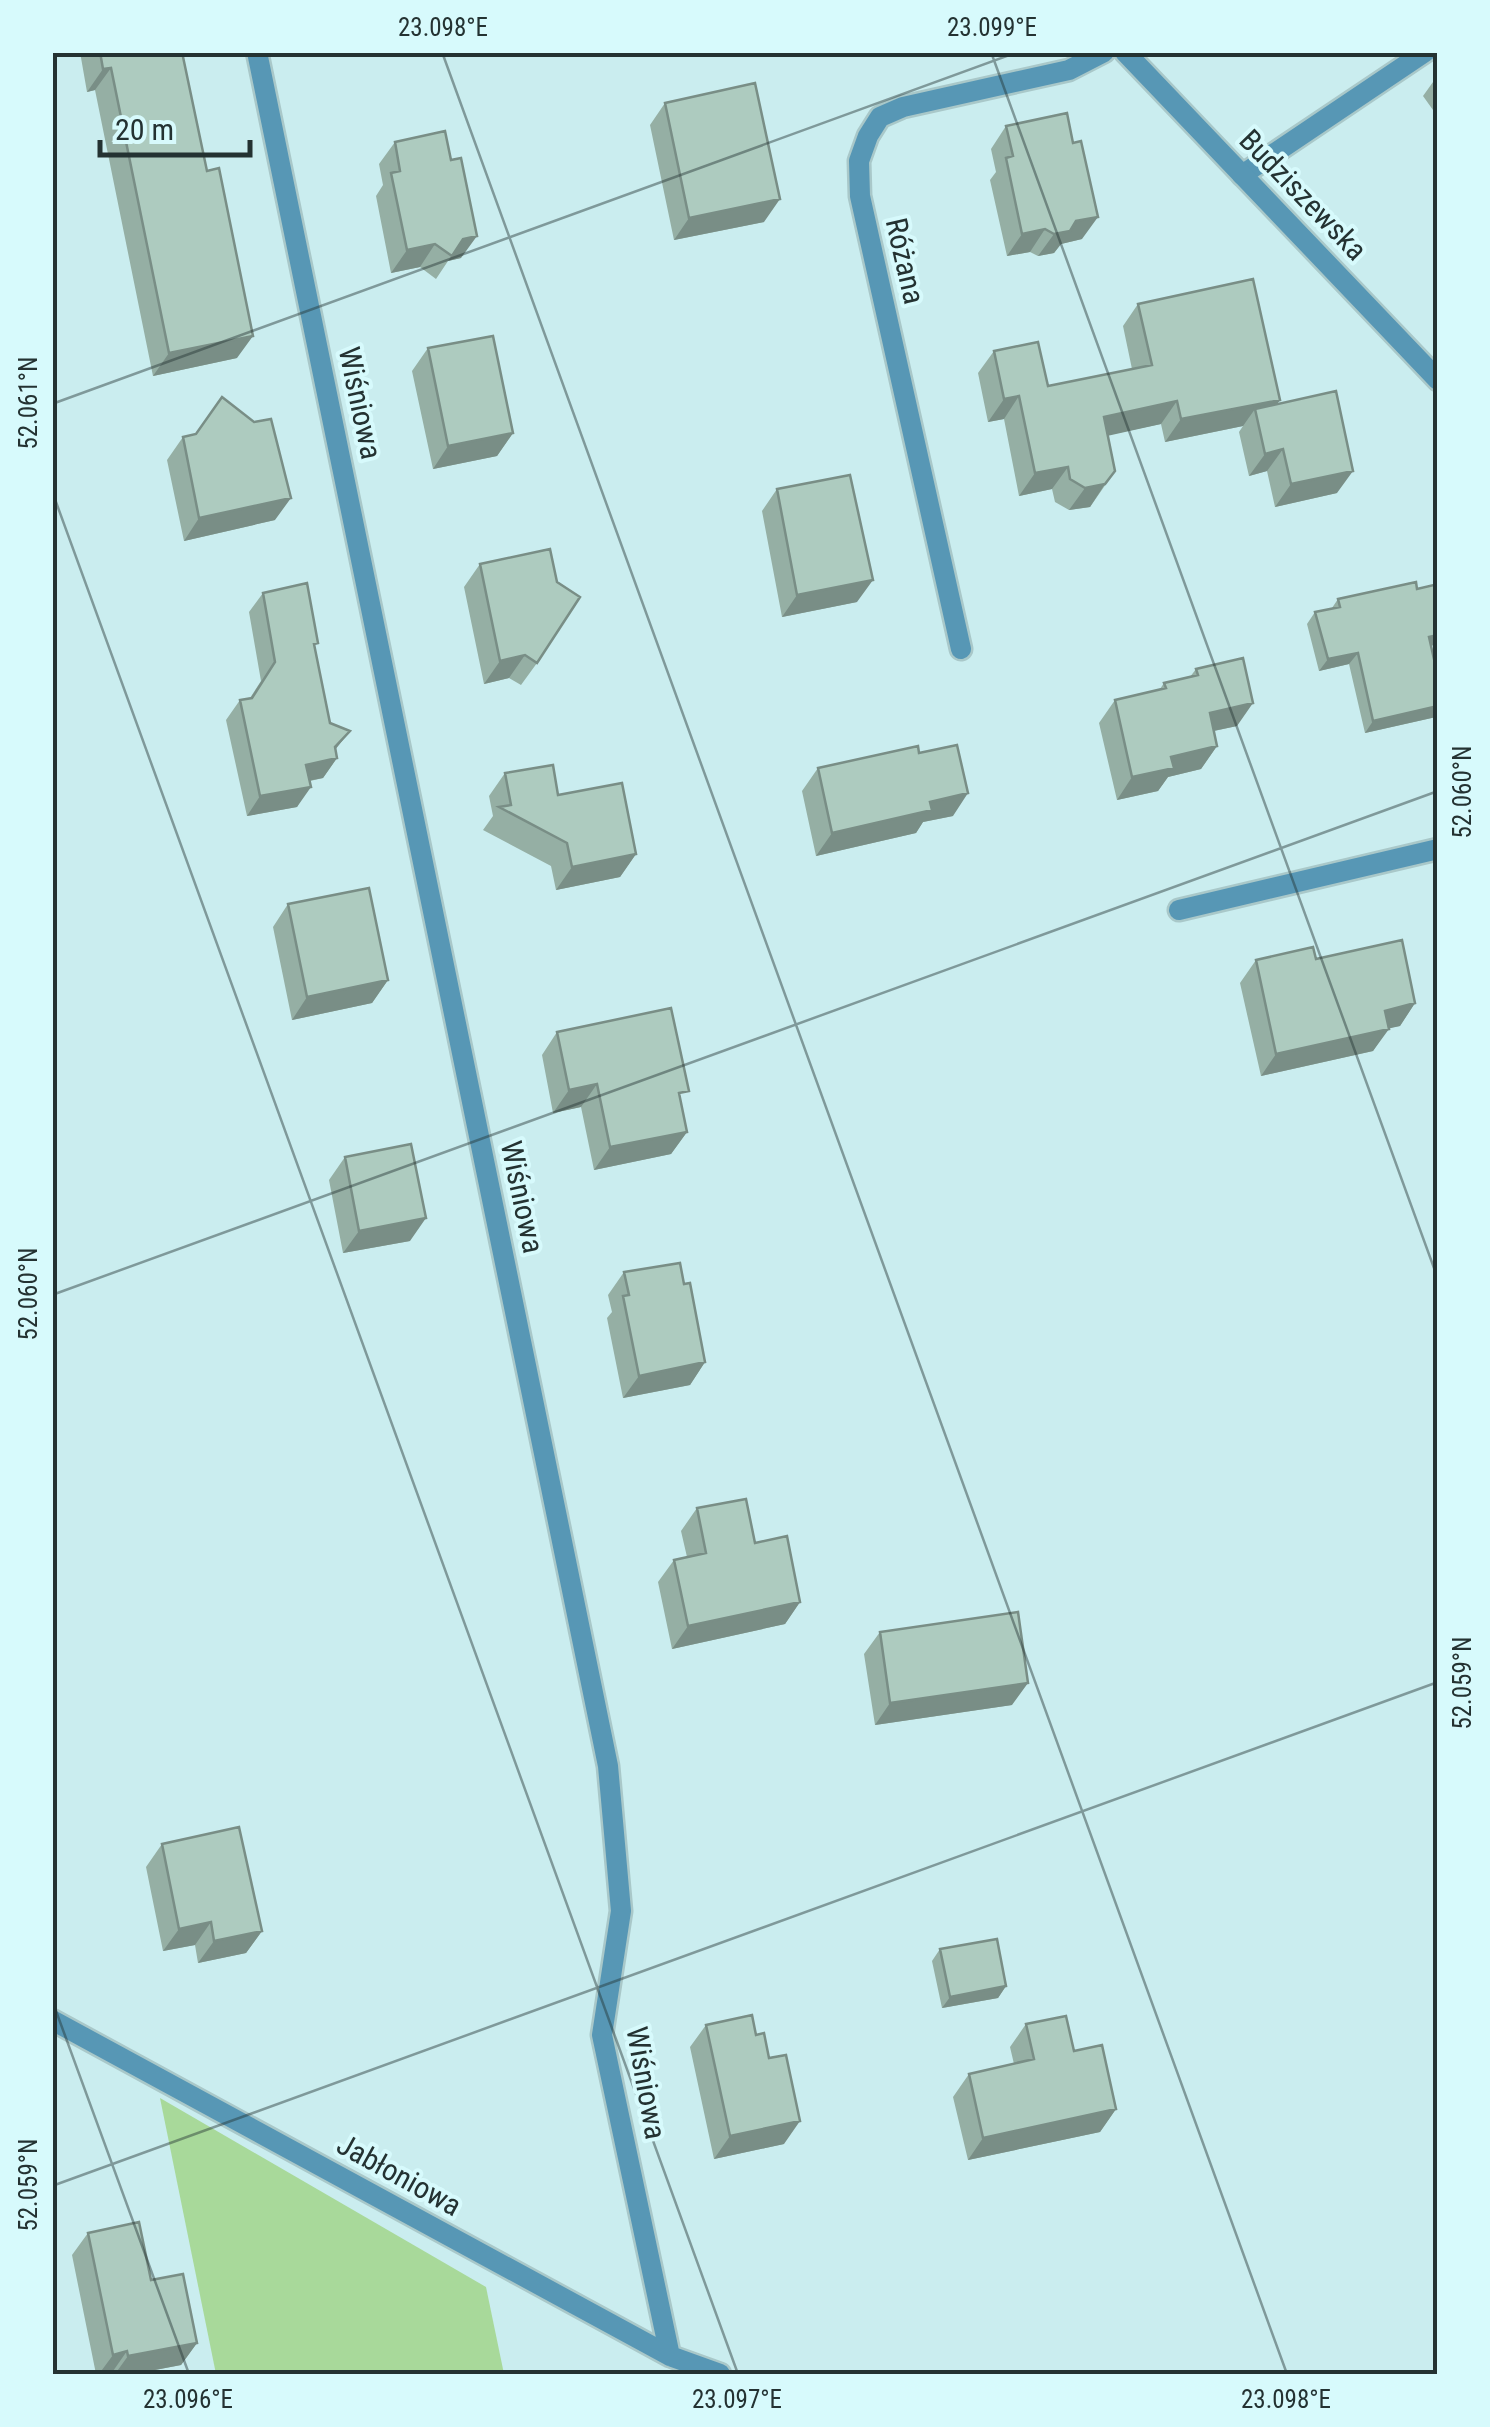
<svg xmlns="http://www.w3.org/2000/svg" width="1490" height="2427" font-family="'Roboto Condensed',sans-serif">
	<style>
		.green { fill: #a8d99a }
		.lines { fill: none; stroke-linecap: round; stroke-linejoin: round }
		.service-casing { stroke: #a9c8c9; stroke-width: 25 }
		.minor-casing { stroke: #a9c8c9; stroke-width: 25 }
		.tertiary-casing { stroke: #a9c8c9; stroke-width: 25 }
		.service { stroke: #5797b5; stroke-width: 20 }
		.minor { stroke: #5797b5; stroke-width: 20 }
		.tertiary { stroke: #5797b5; stroke-width: 20 }
		.wall { fill: #95afa4 }
		.shaded-wall { fill: #798e86 }
		.building { fill: #adcbbf; stroke: #798e86; stroke-width: 2.5 }
		.ticks { fill: none; stroke: #243232; stroke-width: 2.5; stroke-opacity: 0.45 }
		.labels { text-anchor: middle; stroke-width: 8; stroke-linejoin: round; paint-order: stroke }
		.street-label { font-size: 30px; fill: #243232; stroke: #d7fafc }
		.neatline { fill: none; stroke: #243232; stroke-width: 4 }
		.ticks-label { font-size: 25px; text-anchor: middle; fill: #243232 }
	</style>
	<rect width="100%" height="100%" fill="#caedef"/>
	<path class="green" d="M160 2098 486 2287 504 2374H216Z"/>
	<g class="lines">
		<g class="service-casing">
			<path id="service" d="M1179 910 1438 849"/>
		</g>
		<g class="minor-casing">
			<path id="minor" d="M257 52 608 1766 621 1911 602 2035 670 2356
				M1242 175 1425 52
				M961 649 860 196 859 161 868 136 880 117 903 107 1069 70 1104 52
				M52 2020 670 2356 720 2374"/>
		</g>
		<g class="tertiary-casing">
			<path id="tertiary" d="M1125 52 1438 380"/>
		</g>
		<use href="#service" class="service"/>
		<use href="#minor" class="minor"/>
		<use href="#tertiary" class="tertiary"/>
	</g>
	<path class="wall" d="M80 52H182L237 358 153 376 95 90 87 92Z
		M1438 75V117L1423 96Z
		M665 103 764 222 674 240 650 125Z
		M1006 126 1082 239 1061 244 1054 253 1038 256 1030 252 1007 256 990 180 996 172 991 149Z
		M395 142 461 258 448 261 436 279 420 267 391 273 376 196 383 185 379 164Z
		M1138 304 1280 400 1277 404 1337 493 1275 507 1267 471 1249 476 1239 432 1243 426 1165 442 1161 424 1108 435 1115 471 1090 507 1069 510 1055 502 1052 489 1019 496 1004 419 988 422 978 373 994 351 1048 386 1132 369 1123 326Z
		M428 348 513 433 497 456 433 469 412 371Z
		M183 437 275 520 184 541 167 460Z
		M777 489 857 602 782 617 762 511Z
		M480 564 537 663 521 685 509 678 484 684 464 587Z
		M1438 584V644L1431 646 1438 677V714L1436 717 1365 733 1349 664 1319 671 1307 624 1315 612 1332 608 1338 599 1417 589Z
		M263 593 315 649 337 758 323 778 310 781 297 807 247 816 226 720 240 700 250 698 261 681 249 612Z
		M1196 669 1237 726 1214 731 1217 746 1201 769 1168 777 1158 791 1117 800 1099 723 1115 700 1160 689 1164 683 1190 677Z
		M919 753 953 816 923 822 916 833 816 856 802 791 818 768Z
		M505 773 558 795 636 854 620 877 556 890 551 866 483 830 493 816 489 796Z
		M288 904 388 980 372 1003 292 1020 273 927Z
		M1316 959 1415 1003 1400 1026 1388 1028 1373 1051 1261 1076 1240 983 1256 960Z
		M557 1032 681 1102 687 1132 671 1154 594 1170 581 1107 553 1113 542 1055Z
		M345 1157 410 1241 343 1253 329 1180Z
		M624 1272 684 1284 705 1362 690 1385 623 1398 607 1318 612 1312 608 1295Z
		M697 1508 755 1543 800 1602 785 1624 672 1649 658 1582 674 1560 687 1557 681 1531Z
		M880 1632 1012 1705 875 1725 864 1654Z
		M162 1844 262 1931 246 1953 198 1963 195 1945 163 1951 146 1867Z
		M940 1949 1006 1986 998 1998 942 2008 932 1961Z
		M1026 2024 1074 2051 1116 2109 1100 2132 968 2160 953 2097 969 2074 1014 2064 1010 2047Z
		M706 2025 756 2035 784 2144 714 2159 690 2047Z
		M88 2233 151 2280 197 2343 181 2365 134 2374H96L72 2255Z"/>
	<path class="shaded-wall" d="M111 68 95 90 87 92 103 69Z
		M780 199 764 222 674 240 689 218Z
		M1098 217 1082 239 1061 244 1054 253 1038 256 1054 234 1076 221Z
		M1045 229 1030 252 1007 256 1022 234Z
		M477 236 461 258 448 261 463 239Z
		M435 244 420 267 391 273 407 250Z
		M253 336 237 358 153 376 169 353Z
		M1019 396 1004 419 988 422 1004 399Z
		M1280 400 1264 422 1255 409 1243 426 1165 442 1181 419Z
		M1177 401 1161 424 1089 440 1104 417Z
		M513 433 497 456 433 469 448 446Z
		M1283 449 1267 471 1249 476 1265 454Z
		M1068 467 1052 489 1019 496 1035 473Z
		M1353 471 1337 493 1275 507 1291 484Z
		M1105 484 1090 507 1069 510 1085 488Z
		M291 498 275 520 184 541 199 518Z
		M873 580 857 602 782 617 797 595Z
		M1438 635V644L1420 648 1429 637Z
		M1358 653 1349 664 1319 671 1328 659Z
		M525 655 509 678 484 684 500 661Z
		M1253 703 1237 726 1194 735 1210 713Z
		M1438 706V714L1436 717 1365 733 1373 721Z
		M350 731 327 760 337 758 323 778 292 784 306 765 335 747Z
		M1217 746 1201 769 1168 777 1158 791 1117 800 1132 777 1171 757Z
		M311 787 297 807 247 816 260 796Z
		M968 793 953 816 923 822 916 833 816 856 832 833 930 802Z
		M636 854 620 877 556 890 572 867Z
		M388 980 372 1003 292 1020 307 997Z
		M1415 1003 1400 1026 1369 1033 1389 1029 1373 1051 1261 1076 1276 1054 1385 1011Z
		M597 1084 581 1107 553 1113 569 1090Z
		M687 1132 671 1154 594 1170 610 1147Z
		M426 1218 410 1241 343 1253 359 1231Z
		M705 1362 690 1385 623 1398 639 1376Z
		M800 1602 785 1624 672 1649 688 1626Z
		M1028 1683 1012 1705 875 1725 890 1703Z
		M211 1922 195 1945 163 1951 179 1929Z
		M262 1931 246 1953 198 1963 214 1941Z
		M1006 1986 998 1998 942 2008 950 1997Z
		M1116 2109 1100 2132 968 2160 983 2138Z
		M800 2121 784 2144 714 2159 730 2136Z
		M197 2343 181 2365 134 2374H115L128 2356Z
		M127 2351 111 2374H99L113 2355Z"/>
	<path class="building" d="M100 52H182L207 171 219 168 253 336 169 353 111 68 103 69Z
		M755 83 780 199 689 218 665 103Z
		M1067 113 1073 143 1081 141 1098 217 1076 221 1070 231 1054 234 1045 229 1022 234 1006 158 1013 156 1006 126Z
		M445 131 451 160 461 158 477 236 463 239 452 256 435 244 407 250 391 173 400 171 395 142Z
		M1253 279 1280 400 1181 419 1177 401 1104 417 1115 471 1105 484 1085 488 1070 479 1068 467 1035 473 1019 396 1004 399 994 351 1038 342 1048 386 1152 365 1138 304Z
		M493 336 513 433 448 446 428 348Z
		M1336 391 1353 471 1291 484 1283 449 1265 454 1255 409Z
		M222 397 254 422 271 419 291 498 199 518 183 437 196 434Z
		M850 475 873 580 797 595 777 489Z
		M550 549 557 582 580 597 537 663 525 655 500 661 480 564Z
		M1416 582 1417 589 1438 584V635L1429 637 1438 677V706L1373 721 1358 653 1328 659 1315 612 1340 607 1338 599Z
		M307 583 318 643 314 644 330 723 350 731 335 747 337 758 306 765 311 787 260 796 240 700 252 698 275 662 263 593Z
		M1243 658 1253 703 1210 713 1217 746 1171 757 1174 768 1132 777 1115 700 1166 688 1164 683 1198 675 1196 669Z
		M957 745 968 793 930 802 932 810 832 833 818 768 918 746 919 753Z
		M553 765 558 795 622 783 636 854 572 867 567 843 499 807 511 805 505 773Z
		M369 888 388 980 307 997 288 904Z
		M1402 940 1415 1003 1385 1011 1389 1029 1276 1054 1256 960 1313 947 1316 959Z
		M671 1008 689 1091 679 1093 687 1132 610 1147 597 1084 569 1090 557 1032Z
		M411 1144 426 1218 359 1231 345 1157Z
		M680 1263 684 1284 690 1283 705 1362 639 1376 623 1296 629 1295 624 1272Z
		M746 1499 755 1543 787 1536 800 1602 688 1626 674 1560 706 1553 697 1508Z
		M1018 1612 1028 1683 890 1703 880 1632Z
		M239 1827 262 1931 214 1941 211 1922 179 1929 162 1844Z
		M997 1939 1006 1986 950 1997 940 1949Z
		M752 2015 756 2035 764 2033 769 2058 786 2055 800 2121 730 2136 706 2025Z
		M1066 2016 1074 2051 1102 2045 1116 2109 983 2138 969 2074 1034 2059 1026 2024Z
		M139 2222 151 2280 183 2274 197 2343 128 2356 127 2351 113 2355 88 2233Z"/>
	<path class="ticks" d="M442 52 1287 2374M991 52 1438 1279M52 404 1018 52M52 491 738 2374M52 1295 1438 791M52 2000 189 2374M52 2186 1438 1682"/>
	<g class="labels">
		<g class="street-label">
			<text transform="translate(1303 195) rotate(46)" y="10">Budziszewska</text>
			<text transform="translate(905 261) rotate(77)" y="10">Różana</text>
			<text transform="translate(360 403) rotate(78)" y="10">Wiśniowa</text>
			<text transform="translate(522 1197) rotate(78)" y="10">Wiśniowa</text>
			<text transform="translate(646 2083) rotate(80)" y="10">Wiśniowa</text>
			<text transform="translate(399 2175) rotate(29)" y="10">Jabłoniowa</text>
		</g>
	</g>
	<rect width="1490" height="2427" fill="none" stroke="#d7fafc" stroke-width="110"/>
	<path d="M100 140v15h150v-15" fill="none" stroke="#243232" stroke-width="5"/>
	<text x="115" y="140" font-size="30" fill="#243232" stroke="#d7fafc" stroke-width="8" paint-order="stroke">20 m</text>
	<rect x="55" y="55" width="1380" height="2317" class="neatline"/>
	<g class="ticks-label">
		<text x="443" y="36">23.098°E</text>
		<text x="992" y="36">23.099°E</text>
		<text transform="translate(28 403) rotate(-90)" y="9">52.061°N</text>
		<text transform="translate(1462 792) rotate(-90)" y="9">52.060°N</text>
		<text transform="translate(28 1294) rotate(-90)" y="9">52.060°N</text>
		<text transform="translate(1462 1683) rotate(-90)" y="9">52.059°N</text>
		<text transform="translate(28 2185) rotate(-90)" y="9">52.059°N</text>
		<text x="188" y="2408">23.096°E</text>
		<text x="737" y="2408">23.097°E</text>
		<text x="1286" y="2408">23.098°E</text>
	</g>
</svg>
